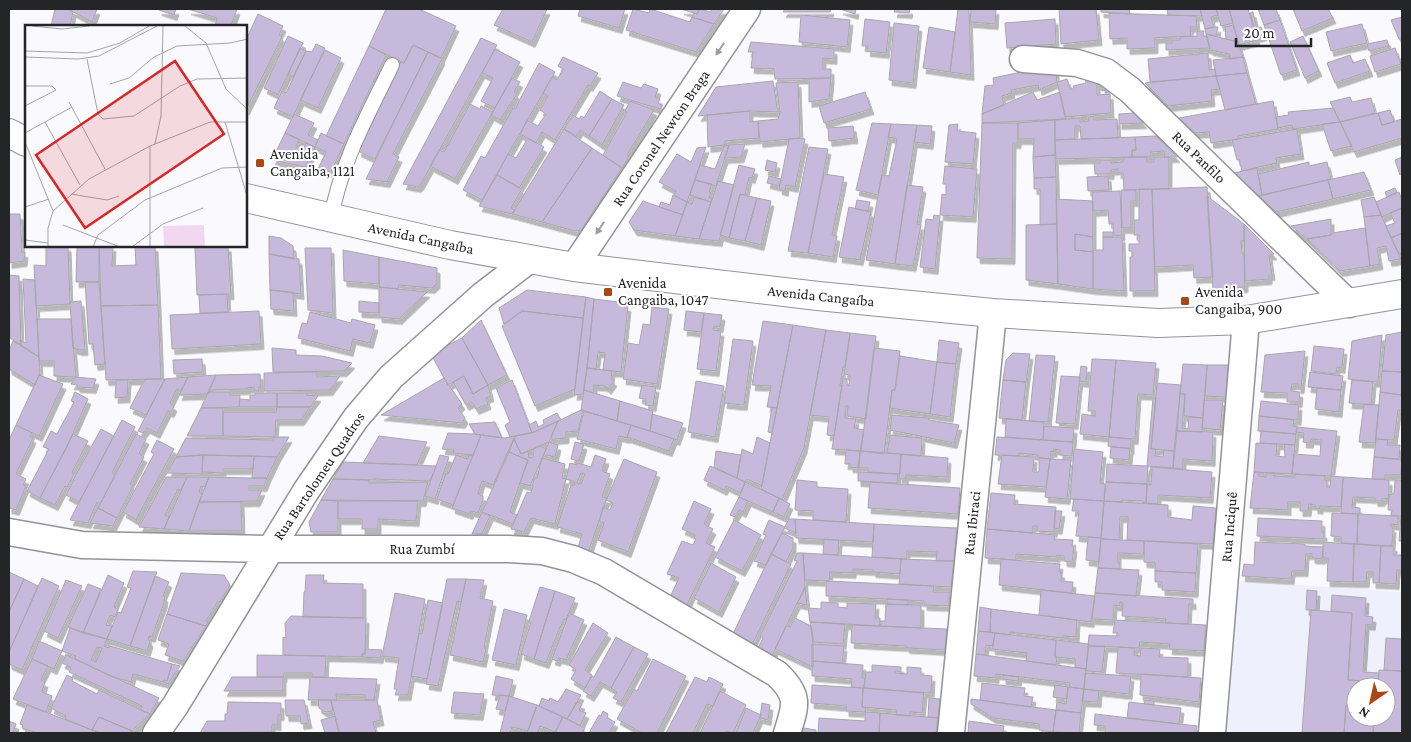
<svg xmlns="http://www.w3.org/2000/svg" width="1411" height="742" font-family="'Crimson Pro',serif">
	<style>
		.built { fill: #eef0fb; fill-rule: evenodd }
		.building { fill: #c6b9dc; stroke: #a8a7aa; fill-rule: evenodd; filter: url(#shadow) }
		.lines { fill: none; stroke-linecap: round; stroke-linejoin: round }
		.lane-casing { stroke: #939497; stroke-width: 16 }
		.street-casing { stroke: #939497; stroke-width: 29 }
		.secondary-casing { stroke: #939497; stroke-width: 30 }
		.lane { stroke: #fff; stroke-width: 14 }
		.street { stroke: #fff; stroke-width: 26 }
		.secondary { stroke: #fff; stroke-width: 28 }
		.oneway { fill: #9c9d9d }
		.poi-dot { fill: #ab4715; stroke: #fff; stroke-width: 2 }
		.labels { text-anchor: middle; stroke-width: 4; stroke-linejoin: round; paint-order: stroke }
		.street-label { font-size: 15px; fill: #242526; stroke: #fff }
		.poi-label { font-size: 15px; fill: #242526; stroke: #fff; text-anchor: start }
		.inset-road { fill: none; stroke: #a4a5a8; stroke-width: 1 }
		.view { fill: #d62828; fill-opacity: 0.15; stroke: #d62828; stroke-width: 2.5 }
		.inset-edge { fill: none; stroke: #242526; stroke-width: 2.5 }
	</style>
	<defs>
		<filter id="shadow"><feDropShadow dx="3" dy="5.5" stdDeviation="0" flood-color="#0004"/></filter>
	</defs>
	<rect width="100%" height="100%" fill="#fafafe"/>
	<path class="built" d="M1239 581 1402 592V733H1225ZM1356 687H1386V717H1356Z"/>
	<path class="building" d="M55 9H67L73 12 70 26H51Z
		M68 9H97L92 22Z
		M159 9H176L174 15 159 10Z
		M188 9H237L231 26H215L217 18Z
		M386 9H419L456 26 441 58 413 45 404 63 369 46Z
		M503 9H547L532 42 494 25Z
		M580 9H625L619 28 578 16Z
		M633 9 649 13 650 9 690 22 692 17 714 24 696 52 626 30Z
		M681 9H700L697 14Z
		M700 9 710 12 712 9H724L714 24 692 17 694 13 697 14Z
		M785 9H831L830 12H783Z
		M840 9H856L855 14Z
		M895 9H910L909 13 894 12Z
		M958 9H969L971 75 950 72Z
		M971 9H996L995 24 970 22Z
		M1059 9H1096L1099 40 1061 44Z
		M1101 9H1129L1130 14 1101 12Z
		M1167 9H1200L1202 16 1168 15Z
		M1200 9H1216L1218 15 1211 17 1214 27 1205 29Z
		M1216 9H1229L1233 23 1221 26Z
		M1229 9H1248L1257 40 1239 45Z
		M1258 9H1276L1280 20 1264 25Z
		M1293 9H1328L1333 18 1302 31Z
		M1253 12 1257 29 1261 27 1264 35 1257 37 1250 13Z
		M1109 13 1196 16 1197 27H1190L1191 36 1155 38V48L1127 49V38L1110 39Z
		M258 14 283 26 279 35 282 37 246 110V40Z
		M801 15 850 20 847 47 799 42Z
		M1402 17V39H1399L1391 20Z
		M865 19 890 22 886 53 867 51 868 46H862Z
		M1055 19 1056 44 1007 48 1005 23Z
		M1280 20 1297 70 1281 75 1264 25Z
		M894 23 919 26 913 83 889 80Z
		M1362 24 1367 43 1331 51 1326 32Z
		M1233 25 1238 42 1226 39 1225 27Z
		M929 27 955 32 950 72 923 68Z
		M1214 27H1218L1216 36 1206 34 1205 29Z
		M1197 31H1204L1203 36H1207L1210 48 1166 50V43H1172V40H1180V37L1197 36Z
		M1206 34 1238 42 1243 57 1230 59 1229 54 1210 50Z
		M288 36 303 43 278 95 264 88Z
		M1303 36 1319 71 1305 78 1290 42Z
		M481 38 497 45 421 184 418 187 403 184Z
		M1387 40 1389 46 1369 51 1367 44Z
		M751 42 834 49V59L823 58V69H831V78L775 79 774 69 751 68 753 52H748Z
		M316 44 325 48 293 117 274 108 282 91 286 93 306 51 312 52Z
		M413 45 428 52 375 159 358 151 401 62 404 63Z
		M369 46 386 55 344 144 326 136Z
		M300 48 306 51 293 77 288 74Z
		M1395 48 1401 64 1375 72 1370 56Z
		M495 49 520 62 495 108 481 101 493 78 482 73Z
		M325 50 341 58 318 108 300 100Z
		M428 52 442 59 393 154 399 157 387 182 366 179Z
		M1208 53 1209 70 1215 69 1216 76 1150 82 1148 59Z
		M1350 55 1353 63 1365 59 1370 71 1335 83 1327 63Z
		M563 57 598 73 590 86 588 85 555 140 542 132 536 143 520 134 527 120 538 126 546 114 540 110 548 96 543 93 552 77 557 80 563 69 558 66Z
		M1243 57 1247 73 1216 76 1213 60Z
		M539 63 555 72 482 200 463 190 481 156 485 158 513 108 515 109Z
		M1055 65 1057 82 1039 90 1038 85 1011 90 1012 93 1002 96 1004 105 982 114 985 86 994 85 993 78Z
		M1247 73 1256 104 1225 110 1216 76Z
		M1085 74 1105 82 1107 90 1102 91V84L1097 85V95L1110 94 1111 113 1065 117 1057 82 1067 79 1071 90 1074 88 1073 86 1086 83Z
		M1216 76 1220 89 1211 90 1212 101 1168 106 1145 83Z
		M512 78 520 82 514 92 517 94 500 120 491 115Z
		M831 78 829 99 809 102V79Z
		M773 81 777 108 780 112 750 111 698 116 716 87Z
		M623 82 641 88 644 84 658 89 655 97 660 99 658 103 662 105 660 109 617 96Z
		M798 82 800 138 760 142 758 121 778 119 780 112 776 83Z
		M600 91 612 99 589 136 580 130 576 136 564 129 573 115 579 119 581 116 584 118Z
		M865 92 871 109 824 123 819 106Z
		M1033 92 1037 100 1060 92 1066 119 982 123V114Z
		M1350 97 1352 102 1371 98 1375 113 1340 122 1330 102Z
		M612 99 624 105 602 145 589 136Z
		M630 101 654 110 627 155 629 157 622 168 603 155 627 112 625 111Z
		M1273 101 1278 129 1238 136V139L1211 143 1209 132 1195 133 1179 118Z
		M470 104 480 109 481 106 493 112 455 179 430 166 439 150 444 152Z
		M1333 108 1340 122 1293 129 1292 125 1278 128 1276 117 1289 115 1288 112Z
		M1390 110 1394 122 1382 125 1378 113Z
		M750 111V122L758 121 759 138 725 141V145L708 147 707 115Z
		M1134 113 1144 123 1119 124V114Z
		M1378 113 1382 125 1402 119V138L1354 152 1340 122Z
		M294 114 314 123 308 135 318 140 315 147 285 133Z
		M1094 116V120L1117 119 1118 138 1081 139 1080 126H1075V139L1055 140V120L1080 118V122L1089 121 1088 117Z
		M1055 120V155L1033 157 1034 139H1018V123Z
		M1340 122 1352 146 1331 151 1322 124Z
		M872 123 891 124 878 195 856 190Z
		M982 123H1018V143H1013L1012 259 977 258Z
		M891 124 917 125 895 264 866 260 882 175 889 176 897 139 888 137Z
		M958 124 957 131 976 133 973 164 945 162 949 125Z
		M917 125 932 126 930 144 914 142Z
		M853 126 855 138 829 141 828 128Z
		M564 129 592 148 542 222 512 214Z
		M1297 129 1301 154 1276 158 1277 163 1242 171 1239 159 1237 160 1232 140Z
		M285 133 299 139 296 146 303 150 306 143 315 147 305 167 272 160Z
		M321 133 344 144 331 172 318 169 326 152 315 147Z
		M1156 136 1177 157H1164V151L1151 152V157H1132V150H1136L1135 137Z
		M1135 137 1136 150H1132V157L1056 159 1055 140Z
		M528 138 544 147 519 188 497 175 508 154 516 158Z
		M800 138 805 139 795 187 786 185 785 191 779 189 789 139Z
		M745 144 741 157 725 158 729 145Z
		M729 145 716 186 695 180 700 165 715 169 724 146Z
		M706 147 687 202 674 195 676 191 659 182 677 154 691 162 697 148Z
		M809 147 828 149 808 253 788 251Z
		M592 148 622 168 581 230 575 231 542 222Z
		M1055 155 1056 177 1034 178 1033 157Z
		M1132 157H1147V162H1154V157H1169V189L1124 190 1123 173H1118V169L1111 170V174H1095L1094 163H1100V160H1111V163L1123 162V158Z
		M1402 157V174L1400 175 1395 160Z
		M767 160 777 163 775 172 765 170Z
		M1309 162V166L1327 162 1331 179 1262 195 1258 174Z
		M739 165 755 169 752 178 749 177 745 195 740 194 729 238 720 235Z
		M945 166 977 169 973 217 940 215 942 194 946 195V184H943Z
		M1257 168 1262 195 1259 196 1234 173Z
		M1364 172 1371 190 1333 199 1328 180Z
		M824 174 844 177 832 235 837 236 833 257 808 253Z
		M497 175 522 189 511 208 515 210 512 214 479 206Z
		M769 176 781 179 779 186 767 183Z
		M1108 176 1109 190 1088 191 1087 177Z
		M1056 177 1057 224 1040 225V189H1034V178Z
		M695 180 712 184 709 192H711L709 198 712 199 711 202 690 195Z
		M1328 180 1333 199 1276 212 1259 196Z
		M718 181 734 185 719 241 699 239Z
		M907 185 923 187 917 224 921 225 913 266 895 264Z
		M1207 187 1213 277 1194 278 1193 265 1155 267 1152 189Z
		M1395 188 1397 192 1387 197 1385 192Z
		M1139 189H1152L1155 291H1130V257H1132V251H1129V244H1139V235H1134V220H1139Z
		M1121 190H1136V201H1131V228H1122Z
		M1120 191 1122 235 1114 236 1113 224H1109L1108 210 1093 211 1092 192Z
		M1399 192 1402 200V208L1382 217 1376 202Z
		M740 194 757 198 745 241 729 238Z
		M673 195 687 202 683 215 659 207 661 202 670 205Z
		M1207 196 1244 224V241H1241L1242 254 1244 255 1245 287 1213 289Z
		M694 197 711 202 699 239 675 236 687 202 692 204Z
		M1374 197 1381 215 1364 217 1361 200Z
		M757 198 771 201 761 245 745 241Z
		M1056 199 1093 201V237L1075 234V250L1093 252V289L1058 284Z
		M857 200 870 202 868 211 855 209Z
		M643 201 683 215 675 236 634 230 629 222Z
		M849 207 871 212 860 260 839 257Z
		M1402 208V233L1391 238 1386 226 1395 223 1390 213Z
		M9 214H20L22 252H25L24 261 9 263Z
		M934 215 940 216 935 269 920 267 926 219 933 220Z
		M1381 215 1401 259 1389 261 1386 246 1377 248 1380 264 1370 266 1364 217Z
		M1331 219V235L1307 239 1291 226Z
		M1057 224 1058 284 1026 280V225Z
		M1244 224 1274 254 1269 255 1272 275H1269V279L1245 281Z
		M1365 228 1370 266 1340 271 1307 239 1331 235 1332 233Z
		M1103 232H1113V237H1103Z
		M1402 233V253L1399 254 1391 238Z
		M1075 234 1093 237V252L1075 250Z
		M269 236 281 238 293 246 294 259 269 254Z
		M1103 237H1122L1124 291 1093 289V250H1103Z
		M46 246H68L70 304 36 306 34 265 46 266Z
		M77 246H99V282H76Z
		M99 246H113L112 266 136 265 135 246H155L158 305 101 306Z
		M228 246 231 294 197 295 195 248Z
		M305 248H331L333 313 308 310Z
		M343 250 379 257V284L344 281Z
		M269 254 299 259 301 294 270 290Z
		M379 257 437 268V283L432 288 399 285 398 289 379 287Z
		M9 275 19 276 21 345 10 338Z
		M23 279 35 280 39 357 21 345 20 340 26 343Z
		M85 282H99L105 364 95 365 93 344H89Z
		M379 287 398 289 427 292 399 319 379 317Z
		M270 290 293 292 294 311 271 309Z
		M527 290 586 297 583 318 522 311 504 324 499 308Z
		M227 294 228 312 200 313 199 295Z
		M586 297 594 299 587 368 583 394 574 395Z
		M594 299 618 302V305L628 306 621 372 603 370 605 353 598 352 596 369 587 368Z
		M81 301 85 350H79L73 348 70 302Z
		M359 301 379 303V313L359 312Z
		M158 305 161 379 106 380 101 306Z
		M652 307 669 309 657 384 623 379 628 343 639 345 643 324 650 325Z
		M259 311 261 344 172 349 170 315Z
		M522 311 583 318 575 389 535 406 502 326Z
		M686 311 704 313 701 332 684 330Z
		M310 312 351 323 352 319 375 325 370 343 353 339 350 351 298 338 302 323 307 324Z
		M704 313 722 315 720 327 714 326 713 330 721 331 716 371 697 369Z
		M37 319H71L76 377 54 376V361H39Z
		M481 320 507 375 488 385 462 338Z
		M763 321 793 325 777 408 767 407 771 386 752 385Z
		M793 325 826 330 804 448 782 500 761 489Z
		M826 330 850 333 845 367H843L840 386 842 385 834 436 827 435 829 417 810 415Z
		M1402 332V372L1382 371 1386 335Z
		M850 333 876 336 866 419 847 416 848 406H846L845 418 856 419 854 428 864 430 860 451 832 449 843 378 847 379V385L849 386 850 375 844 374Z
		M1382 335 1378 382 1348 379 1352 341Z
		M462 338 488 385 473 394 464 376 448 385 431 354Z
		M733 339 753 341 744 405 724 403Z
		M939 340 959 343 956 364 937 362Z
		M13 341 39 357 40 373 35 385 9 369V351Z
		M1314 346 1344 349 1342 368 1337 367 1336 374 1311 371Z
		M272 348 296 350V355L322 356 352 363 344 371 273 372Z
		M874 348 900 351 895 390H892L884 454 861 451Z
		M1305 351 1301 388H1298V384H1292L1291 391 1300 392 1299 402H1287V393L1261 392 1265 355Z
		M1013 353 1030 354 1026 382 1003 380 1006 360Z
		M1036 355 1055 356 1048 422 1029 421Z
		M900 356 937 362 930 414 890 408 892 390H895Z
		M202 359 203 372 174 374 173 360Z
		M1092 359 1116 360 1109 437 1080 434 1082 414 1095 416V411H1088Z
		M1116 360 1156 363 1153 395 1138 394 1135 439 1109 437Z
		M937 362 956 364 950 417 930 414Z
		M1183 364 1207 365 1203 418 1184 416 1185 394H1180Z
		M1207 365H1229L1226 397 1205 396Z
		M1081 366 1087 367 1086 382 1079 381Z
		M587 368 612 371 611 379 614 381 608 389 605 386 594 385V393L584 390Z
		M1382 371 1402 372V395L1380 392Z
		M317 372V377L340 376 330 390 264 391V373Z
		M1310 372 1343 376 1341 390 1308 387Z
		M260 374 261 387H259V391H254V387L247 388V389L212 390V392H208L216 375Z
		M39 375 63 384 39 436 16 425Z
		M216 375 208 394 179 395 188 377Z
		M464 376 473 394 488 385 491 396 486 398 488 404 476 409 472 402 466 405 453 382Z
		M1061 376 1080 377 1075 424 1056 423Z
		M76 377 96 379 93 388 77 387V385L71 384Z
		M188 377 181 391 177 389 170 403 174 406 171 412 168 411 157 433 147 428 143 433 138 431 165 379Z
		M444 378 462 404 458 408 465 418 462 423 381 415Z
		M145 379H165L146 415 130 408Z
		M116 380H128L127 397 115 398Z
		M512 380 532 433 510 437 505 425 510 422 496 388Z
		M1003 380 1026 382 1022 420 999 418Z
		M1352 380 1373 382 1371 405 1349 403Z
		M696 381 724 386 715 437 688 432Z
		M1157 383 1181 385 1174 451 1151 449Z
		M642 385 656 387 653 406 645 405 646 399 639 398Z
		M1317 388 1341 390 1339 412 1315 409Z
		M584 390 620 401 617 421 581 410Z
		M75 392 88 399 67 447 40 498 27 491 49 449 43 447 51 431 57 434 72 406 74 402 71 401Z
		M208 392H230V395H240L239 407 201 408Z
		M1380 392 1402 395V411L1398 410 1394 440 1376 439Z
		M255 393H277V407H239L240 399 250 400V395H255Z
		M277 393H307V395L318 396 310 407H277Z
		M1180 394H1185L1182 428 1188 429 1189 417 1203 418 1202 432 1177 431Z
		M1153 398H1156L1151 449H1156L1155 456 1163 457 1164 450 1174 451 1173 468 1147 466Z
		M1204 400H1223L1220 430 1202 428Z
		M620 401 653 411 650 431 617 421Z
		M1261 401 1299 405 1298 420 1259 416Z
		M1364 404 1379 405 1375 443 1359 442Z
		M277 407H310L301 420H276L275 437 223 436V412H276Z
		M772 407 777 408 772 433 768 432Z
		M201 408H223V436H187Z
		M581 410H583L578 431 566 432V438L555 439 554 441 551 437 558 421Z
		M584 411 631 425 627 438 619 436 616 449 577 439Z
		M557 413 561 420 532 433 529 425 536 421 538 427 544 424 543 420Z
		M652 414 683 423 677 440 650 431Z
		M892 415 929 418V420L959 425 954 443 890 430Z
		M1259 416 1294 420 1293 426 1297 427 1296 434 1258 431Z
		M1006 419 1044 422 1043 440 1005 437Z
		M122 420 135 427 112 473 115 475V476L100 504 97 502 88 523 70 520Z
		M558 421 549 442 521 454 514 439 515 436 534 432Z
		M495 422 502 438 475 434 469 424Z
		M16 425 32 433 30 436 33 438 16 474 26 479 23 485 26 486 16 510 9 508V440Z
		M631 425 674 439 669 451 627 437Z
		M1044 426 1074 428 1073 442 1043 440Z
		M1297 427 1337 431 1331 476 1292 474 1294 454 1320 456 1321 440 1311 439 1310 443 1303 442 1304 433 1296 432Z
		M101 429 114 436 79 502 66 495 74 480H73Z
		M1177 431 1213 432 1212 461 1183 459V469L1173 468Z
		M1261 431 1296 434 1295 445 1260 443Z
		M448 433 475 434 481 435 473 455 453 453 454 450 442 449Z
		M73 434 88 441 72 473 74 474 67 487 65 486 55 505 40 498Z
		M136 434 146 439 139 454 144 457 130 484 133 486 117 518 98 508Z
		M481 435 505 438 515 436 493 485 482 481 478 494 483 496V500L478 513 471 511 470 514 452 508Z
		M890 435 922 438 921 456 887 453Z
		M379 436 427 442 417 465 363 463Z
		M273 437H289L277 457 203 455 176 457 186 438 273 440Z
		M757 437 770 443 762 486 747 479 745 482 737 478 742 449 753 454Z
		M997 437 1073 442 1072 456 1060 455V450L1054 449V452L1051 451V459L1037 457 1038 455 1019 453V456L995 455Z
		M1109 437 1131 439V449L1108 446Z
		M514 439 521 454 528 451 529 458 533 457V449L540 446 546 449 530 486 520 483 528 460 509 452Z
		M1376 439 1388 440 1387 445H1400L1399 459 1374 457Z
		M157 440 174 449 136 520 123 512 154 454 151 452Z
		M549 442 558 445 555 457 546 455 545 457 543 456Z
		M575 442 584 444 579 461 571 459Z
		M1256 443 1277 444 1276 456 1285 457 1284 444 1295 445 1292 474 1254 472Z
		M1111 447 1130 448 1129 460 1110 458Z
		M1074 449 1103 452 1100 483 1105 484 1104 501 1070 499Z
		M846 450 860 451 859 468 850 467V464H845Z
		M716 451 741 455 737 478 714 467Z
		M860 451 901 454 900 474 868 472V468H858Z
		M509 452 528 460 510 512 517 515 513 524 482 512Z
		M901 454 948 458 947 477 906 475 905 479H899Z
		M203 455 202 474 167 473 176 457Z
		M203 455 254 456 253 469H223V473L202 472Z
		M440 455 449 457 435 499 425 496Z
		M456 455 468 459 469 455H473L453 505 437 499 446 473 448 474Z
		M595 455 606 459 602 471 610 474 602 497 607 498 588 553 578 548 582 534 557 527 571 485 574 486 575 482 566 479 570 463 577 465 578 463 591 467ZM581 473 585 474 581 484 577 483Z
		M1002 455 1034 457 1033 472H1039V458L1050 459 1046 487 998 484Z
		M254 456 277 457 267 478H252Z
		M1374 457 1402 460 1401 475H1385V479H1372Z
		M542 458 565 464 562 478 566 479 555 524 531 518 524 532 511 529 527 492 531 493 534 479 537 478Z
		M624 459 657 472 628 552 598 540 604 523 599 521 603 507 610 510 613 503 606 500Z
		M1050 459 1071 460 1067 499 1045 497Z
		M343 462 417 465 436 466 430 481 374 479 375 480 333 479Z
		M1107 464 1148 466 1147 484 1106 482Z
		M710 466 745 482 741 493 726 486 724 490 704 480Z
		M1152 467 1212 472 1210 498 1158 495V504L1146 503 1147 484 1151 485Z
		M858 472 898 474 897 483 858 481Z
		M1254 472H1259V476L1266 477V473H1274V476L1295 477V474L1325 476V480H1327V487H1330L1331 476 1343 477 1341 507 1320 506V509L1315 508V505L1309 504 1308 511H1300V502H1288V510L1250 508Z
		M166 477H187L181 490 178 489 165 515 169 517 164 529 139 527Z
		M187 477H209L205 487 201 486 199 492 202 494 189 531 164 529Z
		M209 477 252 478H267L264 486H249V490H262L257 501 199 502Z
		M1343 477 1389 480V498L1382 499V501H1375V498L1353 497 1352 507 1360 508V514L1341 513Z
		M333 479 369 480V483L428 482 423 501 321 500Z
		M797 480 817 482V487L848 489 846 522 813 520V511L795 510Z
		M1395 480H1402V516H1391L1392 510H1388L1389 495 1394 493Z
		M745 482 779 498 773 512 739 497Z
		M870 482 960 488 958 514 868 508Z
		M1106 482 1147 484 1146 503H1143V501L1122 500V502L1104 501Z
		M991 493 1015 495 1014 504 1056 507 1054 532 1037 531V526H1033V533L987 529Z
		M739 497 748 501 743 512 739 510 735 517 730 515Z
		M779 498 790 504 784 517 773 512Z
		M1074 499 1104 501 1101 538 1076 536 1079 511H1072Z
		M321 500 338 501V532H311L309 522Z
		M338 501H418L416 521 378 519V529H362V519H338Z
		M694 501 711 509 704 524 713 529 706 543 715 547 687 605 671 595 679 578 667 574 682 541 693 545 696 539 694 538 695 535 682 529Z
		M1104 501 1168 505V517L1192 520 1193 506 1216 508 1213 544 1127 540 1128 517H1120L1119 540 1101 539Z
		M199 502H241L242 531H189Z
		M98 508 117 518 113 526 90 523Z
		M1055 511H1062L1059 529 1054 528Z
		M482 512 490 516 482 534H472Z
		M1332 513 1358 514 1357 544 1341 543V537L1331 536Z
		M1358 514 1398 516V525L1391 524V527H1393L1392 546 1357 544Z
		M1401 516H1402V541H1399Z
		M1258 518 1322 521V532L1324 533V539L1257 536Z
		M789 519H795L796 533 784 528Z
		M795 519 874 524 873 542 796 538Z
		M734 520 761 535 742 571 715 557Z
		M769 520 785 527 766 565 754 561 766 535 763 534Z
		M874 524 957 528 954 561H936L937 552 907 551V559L872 557Z
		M987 529 1055 535 1054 539 1073 540 1072 546H1074L1072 562 1064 561V556L1057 555V557L1016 554V560L985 558Z
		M782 533 793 538V548L786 562 771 554Z
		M1088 537 1101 538 1099 562 1086 560Z
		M824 539 839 540 838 555 823 554Z
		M1101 539 1144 541V554L1118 553V563L1120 564V569L1098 568Z
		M1144 541 1198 544 1196 573 1155 571V563L1144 562Z
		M1255 542 1305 544V546L1323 547 1322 559 1312 558V554H1306L1305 571H1292L1291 579 1242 576 1244 564 1254 565Z
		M1323 542 1354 544 1353 582 1327 581 1328 558H1323Z
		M1354 544 1381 546 1379 583H1373V572H1367L1366 582H1353Z
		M1381 546H1394V555H1402V570H1397L1396 584 1379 583Z
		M797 553H803L805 587 772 656 758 648 763 638 760 636 797 561 794 560Z
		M803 553 901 559 900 574 873 572V570L853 569V573L830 572 829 581 805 580Z
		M771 554 791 564 752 645 733 634Z
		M901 559 954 561 951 587 899 584Z
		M1001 559 1060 564 1059 572 1062 573 1061 581 1073 582 1072 593 999 585Z
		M711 563 736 577 719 612 694 598Z
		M1098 568 1139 570 1136 596 1095 593Z
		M133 571 157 572 130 646 107 639 118 612 121 613 131 588 127 587Z
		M1155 571 1196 573 1195 592 1162 590V582H1155Z
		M9 572 24 579 9 612Z
		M181 573 224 575 230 585 220 602 218 601 206 621 208 622 206 626 167 614Z
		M108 575 124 583 114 607 118 609 115 617 110 615 106 625 112 626 107 639 83 633Z
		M306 575H324L323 583 363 584V618L303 617 304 592H305Z
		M155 576 169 582 163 596 165 597 164 603 152 637 149 636 148 638 150 642 147 651 130 646Z
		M42 578 59 586 22 670 9 664V652Z
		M24 579 38 586 9 652V612Z
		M447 579H466L461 602 457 601 438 686 426 684Z
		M466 579 484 580 480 598 493 601 484 648 486 649 483 662 450 655Z
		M66 580 82 586 58 638 44 631Z
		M826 581 934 586 933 592H950L949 606 924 605V601L826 596Z
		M88 584 101 589 83 633 68 627Z
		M540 587 555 591 534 659 521 654 531 622 529 621Z
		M805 587 807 605 797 603 804 591Z
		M1041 590 1095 596 1091 622 1039 615Z
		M1307 590 1317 591 1316 610H1306Z
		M555 591 575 598 566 620 564 619 558 632 546 663 534 659Z
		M395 593 425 599 408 695H395L397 689H394L399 658 382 656Z
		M1095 593 1193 599V604H1189L1188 624 1165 623 1166 619 1122 616 1123 603 1120 602V606L1114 605 1113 620 1092 619Z
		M1332 595 1366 598 1365 616 1373 617 1372 625 1366 624 1363 672 1379 673 1378 682 1348 680 1352 613 1331 611Z
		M887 599 908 600V605L887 604Z
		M428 600 443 603 427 679 411 676 419 633 422 634Z
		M821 602 838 603V607L847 608V603L876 604 875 618H880V626L810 622 808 608 821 609Z
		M886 604 921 605V628L880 626V621H885Z
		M980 607 991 609 990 632 978 631Z
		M504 609 527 615 516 665 492 660Z
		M991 609 1077 620 1076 637 1063 636 1062 638 1010 632V635L990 632Z
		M1311 610 1352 613 1348 680 1378 682 1379 670 1402 671V733H1373L1374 717H1386V687H1356V707L1346 706 1344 733H1354H1302Z
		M569 613 584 620 566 660 559 658 557 661 552 659Z
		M167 614 206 626 183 661 165 655 169 644 158 640Z
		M291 616 366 618 365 654H362V657L283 655V637L286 638 285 623Z
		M795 618 811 626 813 638V667L775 649 786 626 790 627Z
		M1115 620 1206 625 1204 651 1169 649 1170 644 1140 642 1139 648 1088 646 1089 635 1118 636V633H1113Z
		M810 622 845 624 843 644 813 642Z
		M593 623 608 633 585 670 592 675 585 688 571 679 576 670 569 665Z
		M852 625 947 629 945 650 907 648 906 646 851 643Z
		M70 628 107 639 104 646 109 648 110 646 172 664 167 681 164 680 163 682 133 674 131 682 110 676 75 659 76 656 62 651ZM97 647 102 648 96 662 91 660Z
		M978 631 995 633 993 646 986 645 985 655 976 654Z
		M995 633 1056 640 1055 657H1057L1056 665 1026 661 1027 653 992 649Z
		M616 637 634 647 611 688 600 682 591 696 583 691 592 676 594 677Z
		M1386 638 1402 639V671L1384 670Z
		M1056 640 1089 644 1086 669 1075 667V659L1055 657Z
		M39 641 62 651 54 669 32 659Z
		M812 644 844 646 842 663 812 661Z
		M1088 646H1105L1102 672 1086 671Z
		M634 647 648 654 621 702 613 698 617 692 611 688Z
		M1118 647 1135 648 1134 655 1140 656 1141 648 1160 649 1159 657 1188 658V677L1116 673Z
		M365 649 382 650 380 658 362 657V654H365Z
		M976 654 1086 669 1084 689 1069 687 1070 683 996 674V678L974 676Z
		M66 655 75 659 159 698 150 714 140 710 142 706 69 672 71 667 62 663Z
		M257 655 326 656 325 677H312V673H284V677H257Z
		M32 659 48 666 41 680 45 682 42 692 52 696 46 712 13 699Z
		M653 659 686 676 657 733H642L617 719 634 689 637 691Z
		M812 661 863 665 862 678H865L864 688 851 687 852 679 812 676Z
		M172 664 180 666 168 684 163 682 164 680 167 681Z
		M872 665 901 667V672L895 671V673L907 674V667L921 668V675L932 676 931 693 864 688 866 672H872Z
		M1085 673 1131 676 1129 694 1084 689Z
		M1141 674 1201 678 1199 702 1140 695Z
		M67 675 73 678 72 681 97 694 99 690 150 714 132 731 99 717 92 730 65 719 66 716 51 708Z
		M1003 675 1019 677 1018 681 1003 679Z
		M496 676 513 680 509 696 492 695Z
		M232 677H283V691H224Z
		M310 677 377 679 374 700H365V695L336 694 337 700H308Z
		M695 677 707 682 709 677 723 684 713 706 707 704 693 733H666Z
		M982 683 1025 688 1024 696 1033 697 1031 707 980 700Z
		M812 685 863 688 862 707 866 708 865 712 846 711V706L811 703Z
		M1055 685 1068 687 1067 699 1053 697Z
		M1068 687 1084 689 1081 713 1056 710 1057 702 1066 704Z
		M863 688 924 693 922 713 910 712V716L896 715V710L862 707Z
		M566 689 581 695 567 719 539 706 542 698 549 701 550 698 558 702Z
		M1084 689 1099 691 1098 702 1082 701Z
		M720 691 746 705 733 733 726 731 725 733H700Z
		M454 692 484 694 480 715 451 713Z
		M500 695 509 696 505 711 496 709Z
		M509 696 537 705 528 731 512 727 510 733H500Z
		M929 698 940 699 938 718 928 717Z
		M971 699 1056 710 1053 732 1039 730V724L993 718 971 704Z
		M285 700H304L309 723 301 724 300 716H286Z
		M318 700H331L333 711 325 712 319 708Z
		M331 700H377L381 720 373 722 376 733H339Z
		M1145 700 1154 701V705L1144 704Z
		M228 702 281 703V715H278V725H272V732L200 733 207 721H225V714H227Z
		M577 702 582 704 579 710 586 713 580 726 567 719Z
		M1129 702 1181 708 1179 724 1127 718Z
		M762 703 770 705 768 720 760 718Z
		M27 705 92 730 101 733H37L22 728 23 725 20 724Z
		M537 705 563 717 555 732 540 726 538 733H527Z
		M1346 706 1356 707V717H1374L1373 733H1344Z
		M746 708 761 715 753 733H736Z
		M1056 710 1081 713 1079 733 1053 732Z
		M603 711 608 714 607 718 615 722 609 733H589L599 715 601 716Z
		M865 712 880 713 879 733H818L819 718 865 721Z
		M880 713 938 718 936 733H879Z
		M1095 714 1197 726 1196 733H1105V726L1094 725Z
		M335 716 339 733H325L321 720Z
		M99 717 132 731 130 733H101L92 730Z
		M563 717 585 728 582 733H555Z
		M9 721 16 724 13 733H9Z
		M969 721 1004 726 1003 732 1014 733H968Z
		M804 728 816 730V733H802Z"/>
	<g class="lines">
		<g class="lane-casing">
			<path id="lane" d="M331 218C341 162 368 115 392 65"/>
		</g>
		<g class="street-casing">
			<path id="street" d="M1023 59 1077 63 1106 72 1130 90 1349 304
				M574 267 747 9
				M9 532 82 545 271 549H509L542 551 573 559 604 572 777 674C800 696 796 705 787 733
				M156 733 175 706 306 491 356 418 391 377 483 295 530 259
				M951 733 993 313
				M1212 733 1246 320"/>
		</g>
		<g class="secondary-casing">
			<path id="secondary" d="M9 133 26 142
				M246 198 450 245 574 267 818 296 993 313 1158 323 1246 320 1402 294"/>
		</g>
		<use href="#lane" class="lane"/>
		<use href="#street" class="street"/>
		<use href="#secondary" class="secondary"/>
	</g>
	<defs><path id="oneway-solid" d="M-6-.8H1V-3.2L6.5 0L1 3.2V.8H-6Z" transform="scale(1.25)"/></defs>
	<g class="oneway">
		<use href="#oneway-solid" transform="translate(720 49) rotate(124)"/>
		<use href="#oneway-solid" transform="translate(600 228) rotate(124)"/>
	</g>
	<g class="poi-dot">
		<rect x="255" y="158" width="10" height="10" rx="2.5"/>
		<rect x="603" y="287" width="10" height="10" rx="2.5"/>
		<rect x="1180" y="296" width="10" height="10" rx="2.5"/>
	</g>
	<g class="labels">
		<g class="street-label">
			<text transform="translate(661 138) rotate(-56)" y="5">Rua Coronel Newton Braga</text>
			<text transform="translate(1199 157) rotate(44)" y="5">Rua Panfilo</text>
			<text transform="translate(421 238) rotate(12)" y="5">Avenida Cangaíba</text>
			<text transform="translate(821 296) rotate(6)" y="5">Avenida Cangaíba</text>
			<text transform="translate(319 476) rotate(-56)" y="5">Rua Bartolomeu Quadros</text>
			<text transform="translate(972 523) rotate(-84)" y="5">Rua Ibiraci</text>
			<text transform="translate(1229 527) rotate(-85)" y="5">Rua Inciquê</text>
			<text x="422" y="554">Rua Zumbí</text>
		</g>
		<g class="poi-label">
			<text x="270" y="159">Avenida<tspan x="270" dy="17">Cangaiba, 1121</tspan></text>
			<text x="618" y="288">Avenida<tspan x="618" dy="17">Cangaiba, 1047</tspan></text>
			<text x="1195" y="297">Avenida<tspan x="1195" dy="17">Cangaiba, 900</tspan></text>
		</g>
	</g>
	<g transform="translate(25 25)">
		<rect width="222" height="222" fill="#fafafe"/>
		<path d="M179 200 180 222H139L138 201Z" fill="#f1d8f0"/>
		<path class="inset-road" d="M7 1 37 4 64 1M160 1 181 18 201 64 223 85M0 26 62 28 95 18 124 1M0 32 53 34 74 31 132 1M62 34 73 89 78 94 109 91 155 61 172 54 223 53M85 59 104 53 129 32 152 21 205 18 223 14M0 61H27L31 65 0 81M44 77 80 144M20 97 55 160M200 97 223 174M0 108 47 82M0 117 28 186M130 119 136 91 138 1M46 169 82 175 94 171M0 182 24 174M38 200 95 222M0 215 23 218M23 222V203L28 186 64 154 125 121 185 97H223M68 222 73 210 120 175 197 143 223 142M107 222 138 199 178 183M125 222V121"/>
		<path class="view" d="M150 36 199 109 60 203 11 130Z"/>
		<rect width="222" height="222" class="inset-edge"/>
	</g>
	<rect width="1411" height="742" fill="none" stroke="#242526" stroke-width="20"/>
	<g transform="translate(1371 702) rotate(214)"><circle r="24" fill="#ffffff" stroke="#a7a8a8"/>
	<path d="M0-4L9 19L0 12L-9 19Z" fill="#ab4715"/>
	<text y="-8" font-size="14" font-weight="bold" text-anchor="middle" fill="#242526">N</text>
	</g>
	<path d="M1236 38v8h75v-8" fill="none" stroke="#242526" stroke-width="2.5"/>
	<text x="1244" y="38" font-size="15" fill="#242526" stroke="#ffffff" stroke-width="4" paint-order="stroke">20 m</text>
</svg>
